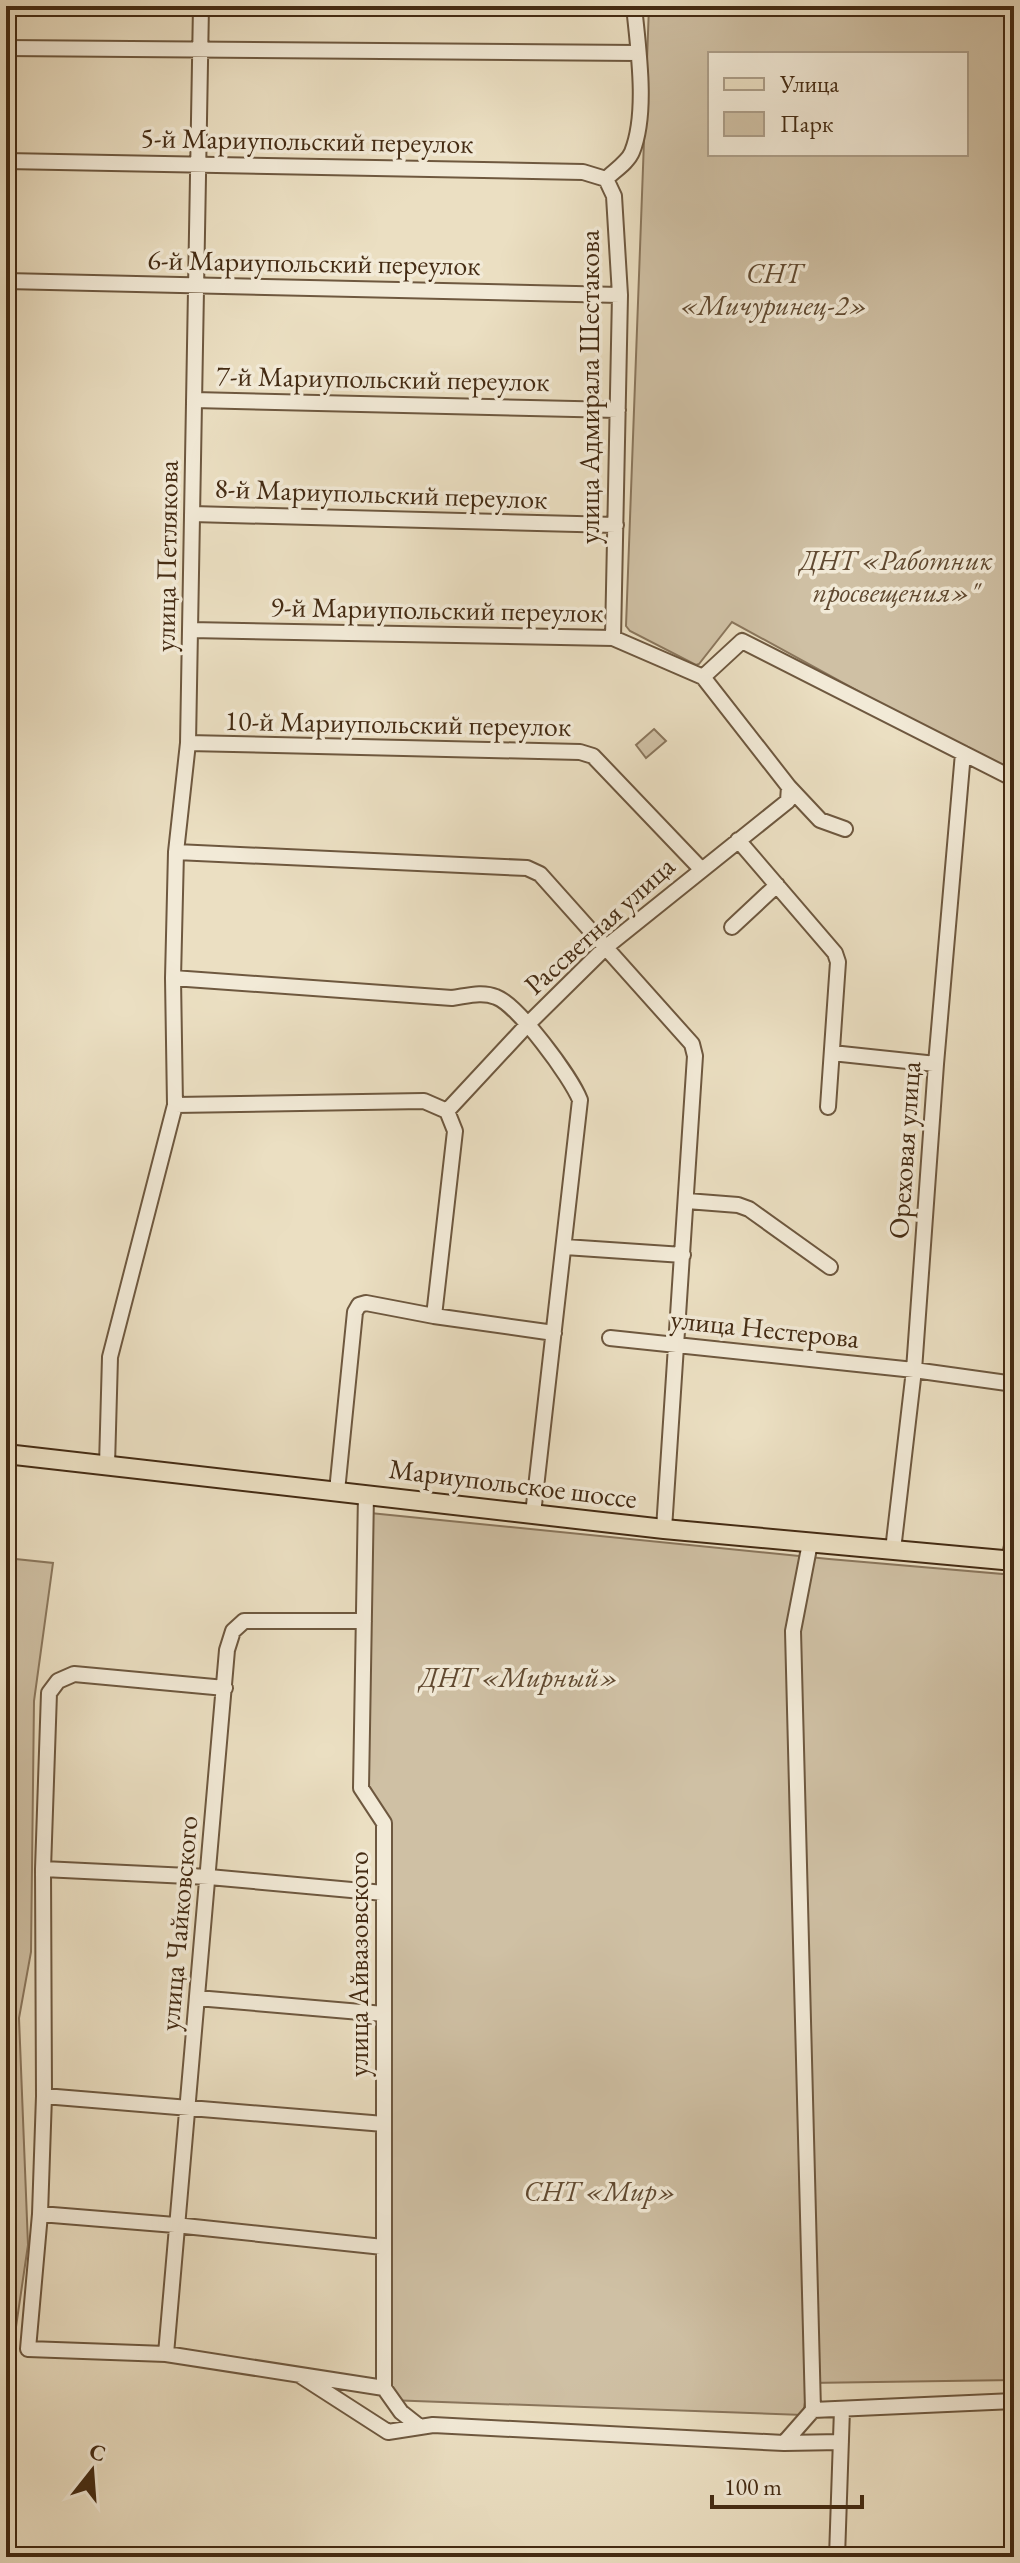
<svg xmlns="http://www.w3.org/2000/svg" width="1020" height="2563" font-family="'EB Garamond',serif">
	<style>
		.green { fill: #cfc0a4; stroke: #8a765c; stroke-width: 2; fill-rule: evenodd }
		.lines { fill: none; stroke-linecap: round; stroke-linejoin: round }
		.minor-casing { stroke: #6e583f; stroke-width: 18 }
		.major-casing { stroke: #442b13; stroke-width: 22 }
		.minor { stroke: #f2ead7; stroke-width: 14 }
		.major { stroke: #ebdfc2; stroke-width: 18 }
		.labels { text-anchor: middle; stroke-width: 7; stroke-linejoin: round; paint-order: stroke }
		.street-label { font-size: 28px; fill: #442b13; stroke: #f2ead7 }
		.park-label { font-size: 28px; font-style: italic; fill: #604930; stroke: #f2ead7 }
	</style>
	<rect width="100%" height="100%" fill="#ebdfc2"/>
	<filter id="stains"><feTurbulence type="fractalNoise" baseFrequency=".0025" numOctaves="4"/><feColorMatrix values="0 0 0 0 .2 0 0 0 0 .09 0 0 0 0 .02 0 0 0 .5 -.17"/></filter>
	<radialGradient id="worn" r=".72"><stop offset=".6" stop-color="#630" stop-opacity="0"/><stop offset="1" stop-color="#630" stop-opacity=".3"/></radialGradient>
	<path class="green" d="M649 6H1014V774L969 752 732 622 699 664 696 665 630 631 626 626ZM710 54H966V154H710Z
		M654 729 666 741 646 758 636 745Z
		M370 1513 829 1559 1014 1575V2380L808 2383 803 2415 388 2400 385 1822 362 1788Z
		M6 1558 53 1563 34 1701 31 1952 19 2018 28 2245 12 2354 6 2353Z"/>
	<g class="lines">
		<g class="minor-casing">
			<path id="minor" d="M6 48 638 53
				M6 161 583 172 606 179
				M606 179 614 196 620 295 613 638
				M606 179C614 171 628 162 632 152 648 113 638 47 634 6
				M6 281 620 295
				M194 400 618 410
				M192 514 616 525
				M190 630 613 638 703 677 789 787 820 820 845 829
				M703 677 742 641 1014 779
				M188 743 580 752 593 756 701 869
				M738 840 835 953 838 962 828 1107
				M176 852 527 868 540 874 692 1044 695 1056 664 1529
				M732 927 777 885
				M173 978 452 998C467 996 482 991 496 997 518 1005 571 1077 580 1100L533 1514
				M832 1053 936 1064
				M175 1105 424 1101 447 1111 455 1131 434 1316
				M447 1111 527 1025 606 947 788 801 789 787
				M687 1201 738 1205 749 1209 830 1267
				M565 1247 683 1255
				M610 1338 914 1370 1014 1384
				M107 1465 110 1357 175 1105 173 978 176 852 188 743 201 6
				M337 1491 355 1312 359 1305 366 1303 434 1316 554 1333
				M366 1494 361 1788 384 1823V2388L401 2412 420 2427
				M893 1550 914 1370 936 1064 963 753
				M1009 1560 1014 1537
				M225 1688 74 1674 58 1681 49 1693 43 1869 44 2096 40 2214 28 2349 166 2354 384 2388
				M43 1869 209 1877 384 1893
				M197 1998 384 2014
				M44 2096 384 2124
				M40 2214 175 2225 383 2247
				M166 2354 227 1650 233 1631 244 1621H364
				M301 2376 388 2432 433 2425 784 2443 841 2442
				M813 2410 1014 2401
				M784 2443 813 2410 793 1631 810 1543
				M837 2557 842 2409"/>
		</g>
		<g class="major-casing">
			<path id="major" d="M6 1454 664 1529 1014 1561"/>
		</g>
		<use href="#minor" class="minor"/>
		<use href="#major" class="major"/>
	</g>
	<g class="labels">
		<g class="street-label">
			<text transform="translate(307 140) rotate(1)" y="10">5-й Мариупольский переулок</text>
			<text transform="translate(314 262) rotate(1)" y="10">6-й Мариупольский переулок</text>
			<text transform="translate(383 378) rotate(1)" y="10">7-й Мариупольский переулок</text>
			<text transform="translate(589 387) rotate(-90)" y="10">улица Адмирала Шестакова</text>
			<text transform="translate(381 493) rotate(2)" y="10">8-й Мариупольский переулок</text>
			<text transform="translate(166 556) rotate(-89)" y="10">улица Петлякова</text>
			<text transform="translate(437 609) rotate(1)" y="10">9-й Мариупольский переулок</text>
			<text transform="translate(398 723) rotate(1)" y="10">10-й Мариупольский переулок</text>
			<text transform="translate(599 925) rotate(-42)" y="10">Рассветная улица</text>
			<text transform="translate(904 1150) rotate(-86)" y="10">Ореховая улица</text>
			<text transform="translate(765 1328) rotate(6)" y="10">улица Нестерова</text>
			<text transform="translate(513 1483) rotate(7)" y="10">Мариупольское шоссе</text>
			<text transform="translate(178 1923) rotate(-85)" y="10">улица Чайковского</text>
			<text transform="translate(358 1964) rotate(-90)" y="10">улица Айвазовского</text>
		</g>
		<g class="park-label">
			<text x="774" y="283">СНТ<tspan x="774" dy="32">«Мичуринец-2»</tspan></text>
			<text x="896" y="570">ДНТ «Работник<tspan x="896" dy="32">просвещения»"</tspan></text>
			<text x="519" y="1687">ДНТ «Мирный»</text>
			<text x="600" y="2201">СНТ «Мир»</text>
		</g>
	</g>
	<rect width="1020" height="2563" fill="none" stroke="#ebdfc2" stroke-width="32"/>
	<rect x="8" y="8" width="1004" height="2547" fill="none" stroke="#442b13" stroke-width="4"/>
	<rect x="16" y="16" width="988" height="2531" fill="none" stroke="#442b13" stroke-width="2"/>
	<rect x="708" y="52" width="260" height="104" fill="#f2ead7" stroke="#ac9e89" stroke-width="2"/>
	<rect x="724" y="78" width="40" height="12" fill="#ebdfc2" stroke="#ac9e89" stroke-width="2"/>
	<text x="780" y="92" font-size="24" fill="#442b13">Улица</text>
	<rect x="724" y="112" width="40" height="24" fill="#cfc0a4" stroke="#ac9e89" stroke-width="2"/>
	<text x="780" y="132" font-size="24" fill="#442b13">Парк</text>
	<g transform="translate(92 2471) rotate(17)" stroke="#f2ead7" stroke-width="6" paint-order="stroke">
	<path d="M0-6L14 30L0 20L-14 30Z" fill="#442b13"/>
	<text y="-12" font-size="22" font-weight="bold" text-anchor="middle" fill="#442b13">С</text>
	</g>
	<path d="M712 2495v12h150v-12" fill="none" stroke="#442b13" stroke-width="4"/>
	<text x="724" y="2495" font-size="24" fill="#442b13" stroke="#f2ead7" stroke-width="6" paint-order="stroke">100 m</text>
	<rect width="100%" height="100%" filter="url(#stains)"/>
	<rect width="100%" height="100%" fill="url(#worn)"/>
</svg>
